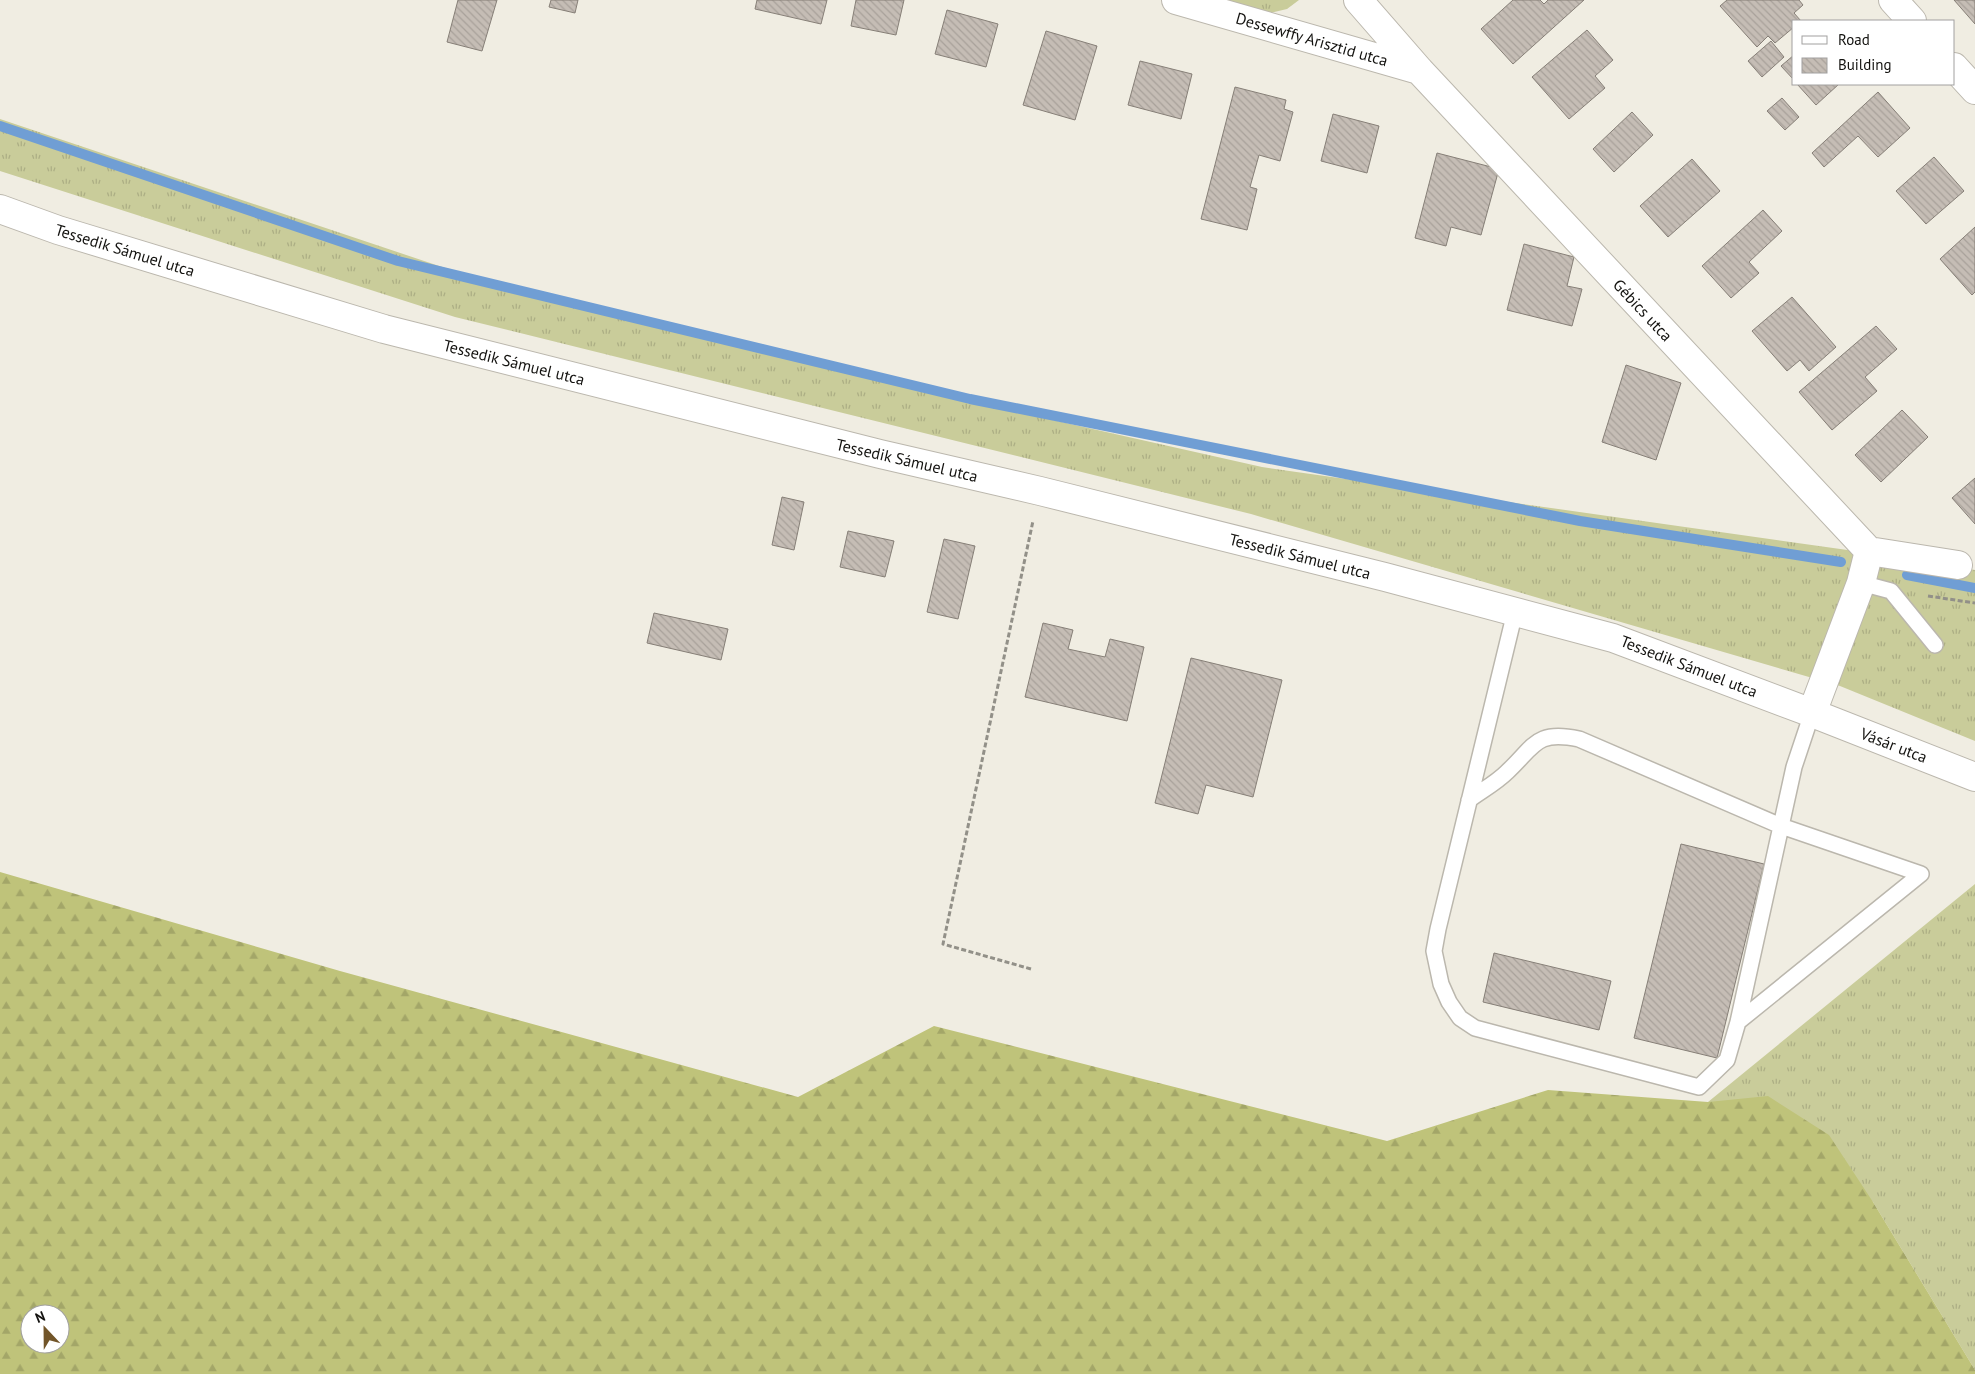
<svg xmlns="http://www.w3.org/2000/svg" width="1975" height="1374" font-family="'PT Sans',sans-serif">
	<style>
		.grass { fill: url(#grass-tufts) }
		.forest { fill: url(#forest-firs); fill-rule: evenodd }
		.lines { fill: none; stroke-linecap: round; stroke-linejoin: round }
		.stream { stroke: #709ed4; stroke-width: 10 }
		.building { fill: url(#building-back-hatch); stroke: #867f77 }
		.service-casing { stroke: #bbb7ad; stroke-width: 18 }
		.minor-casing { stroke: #bbb7ad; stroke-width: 30 }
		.path { stroke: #929088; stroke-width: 3; stroke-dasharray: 5 2.5; stroke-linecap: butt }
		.service { stroke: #fff; stroke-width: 15 }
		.minor { stroke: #fff; stroke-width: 28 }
		.labels { text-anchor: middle; stroke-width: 4; stroke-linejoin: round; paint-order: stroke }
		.street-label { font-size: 16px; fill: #13120f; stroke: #fff }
	</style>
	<defs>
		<pattern id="grass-tufts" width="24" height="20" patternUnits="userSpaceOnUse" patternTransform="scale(1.25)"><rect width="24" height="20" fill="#c9cc9a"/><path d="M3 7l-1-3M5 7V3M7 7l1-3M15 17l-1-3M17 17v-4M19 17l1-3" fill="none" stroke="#acae84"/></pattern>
		<pattern id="forest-firs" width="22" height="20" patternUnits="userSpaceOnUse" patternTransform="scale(1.25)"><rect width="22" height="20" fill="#bfc37a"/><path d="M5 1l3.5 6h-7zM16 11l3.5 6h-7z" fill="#a3a668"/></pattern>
		<pattern id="building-back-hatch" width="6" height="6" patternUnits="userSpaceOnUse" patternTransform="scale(1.25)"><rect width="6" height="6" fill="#c5bdb5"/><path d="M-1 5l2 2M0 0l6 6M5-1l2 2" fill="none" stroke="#a8a19a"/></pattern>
	</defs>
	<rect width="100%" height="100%" fill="#f0ede2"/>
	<path class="grass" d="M1211 0H1299L1287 9 1270 13Z
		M0 119 469 276 951 397 1262 467 1890 556 1975 570V741L1840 686 1251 514 455 317 0 171Z
		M1975 884V1370L1873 1202 1708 1102Z"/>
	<path class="forest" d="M0 872 340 971 798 1097 934 1026 1387 1141 1548 1090 1708 1102 1768 1096 1829 1135 1873 1202 1975 1370V1374H0ZM30 1314H60V1344H30Z"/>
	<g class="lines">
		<path class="stream" d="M0 126 398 261 970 399 1580 521 1841 562
			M1907 575 1975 588"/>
	</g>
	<path class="building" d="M458 0H497L482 51 447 42Z
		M551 0H578L575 13 549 7Z
		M757 0H827L821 24 755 9Z
		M856 0H904L896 35 851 26Z
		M1513 0H1540L1544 4 1548 0H1584L1513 64 1481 29Z
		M1727 0H1799L1803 5 1794 13 1801 21H1794V27L1775 43 1768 36 1757 47 1720 6Z
		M1954 0H1975V24Z
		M947 10 998 24 986 67 935 54Z
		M1587 30 1613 60 1595 76 1605 88 1569 119 1532 77Z
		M1046 31 1097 46 1075 120 1023 105Z
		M1771 41 1784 57 1762 77 1748 61Z
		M1794 55V80L1781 66Z
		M1140 61 1192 74 1181 119 1128 105Z
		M1797 84H1839L1816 105Z
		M1235 87 1286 100 1284 109 1293 112 1280 161 1259 155 1250 187 1257 189 1247 230 1201 219Z
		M1878 92 1910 128 1878 157 1858 136 1824 167 1812 153Z
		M1782 98 1799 117 1785 130 1767 111Z
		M1632 112 1653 135 1614 172 1593 149Z
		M1333 114 1379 126 1367 173 1321 161Z
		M1437 153 1499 169 1481 235 1451 227 1446 246 1415 238Z
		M1934 157 1964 191 1926 224 1896 191Z
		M1692 159 1720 191 1668 237 1640 206Z
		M1763 210 1782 231 1749 262 1759 273 1731 298 1702 266Z
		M1975 227V292L1972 295 1940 259Z
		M1524 244 1574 257 1567 286 1582 289 1572 326 1507 310Z
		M1792 297 1836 347 1809 371 1800 360 1787 371 1752 331Z
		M1876 326 1897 349 1865 377 1877 391 1832 430 1799 392Z
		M1626 365 1681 383 1656 460 1602 442Z
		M1902 410 1928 437 1881 482 1855 455Z
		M1975 478V524L1952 498Z
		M782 497 804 502 794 550 772 545Z
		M848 531 894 541 885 577 840 567Z
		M944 539 975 546 958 619 927 612Z
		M654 613 728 629 721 660 647 643Z
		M1043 623 1073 630 1068 649 1105 657 1110 639 1144 647 1127 721 1025 697Z
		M1191 658 1282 680 1253 797 1206 785 1198 814 1155 803Z
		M1681 844 1764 864 1717 1058 1634 1038Z
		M1494 953 1611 981 1599 1030 1483 1002Z"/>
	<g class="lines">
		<g class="service-casing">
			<path id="service" d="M1861 583 1891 591 1935 645
				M1515 612 1438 929 1434 951 1441 984 1449 1002 1460 1018 1475 1028 1699 1087 1727 1060 1738 1022 1794 767 1812 713
				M1469 800C1481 791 1496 783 1507 772 1535 746 1535 730 1579 739L1781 826 1921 874 1738 1022"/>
		</g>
		<g class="minor-casing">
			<path id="minor" d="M1176 0 1419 70
				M1358 0 1419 70 1869 551 1958 565
				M1893 0 1912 21
				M1954 67 1975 90
				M0 209 58 230 384 329 880 454 1040 491 1385 577 1613 638 1812 713 1975 777
				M1812 713 1861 583 1869 551"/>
		</g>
		<path class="path" d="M1928 596 1975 603
			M1031 969 943 944 1033 521"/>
		<use href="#service" class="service"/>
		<use href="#minor" class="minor"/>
	</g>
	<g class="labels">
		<g class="street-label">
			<text transform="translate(1312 39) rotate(16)" y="6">Dessewffy Arisztid utca</text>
			<text transform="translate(125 250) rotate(17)" y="6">Tessedik Sámuel utca</text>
			<text transform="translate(1643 310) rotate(47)" y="6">Gébics utca</text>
			<text transform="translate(514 362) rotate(14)" y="6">Tessedik Sámuel utca</text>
			<text transform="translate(907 460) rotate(13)" y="6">Tessedik Sámuel utca</text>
			<text transform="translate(1300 556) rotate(14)" y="6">Tessedik Sámuel utca</text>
			<text transform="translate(1689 666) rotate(21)" y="6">Tessedik Sámuel utca</text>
			<text transform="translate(1894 745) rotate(21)" y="6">Vásár utca</text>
		</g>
	</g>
	<rect x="1792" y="20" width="162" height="65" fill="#ffffff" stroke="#a1a09f"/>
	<rect x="1802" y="36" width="25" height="8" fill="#ffffff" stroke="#a1a09f"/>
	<text x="1838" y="45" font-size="15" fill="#13120f">Road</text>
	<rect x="1802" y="58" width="25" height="15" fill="url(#building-back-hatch)" stroke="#a1a09f"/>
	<text x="1838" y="70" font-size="15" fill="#13120f">Building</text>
	<g transform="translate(45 1329) rotate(338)"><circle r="24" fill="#ffffff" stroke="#a1a09f"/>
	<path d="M0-4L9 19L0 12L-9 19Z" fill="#725529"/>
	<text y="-8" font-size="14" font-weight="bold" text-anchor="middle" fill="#13120f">N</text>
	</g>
</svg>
